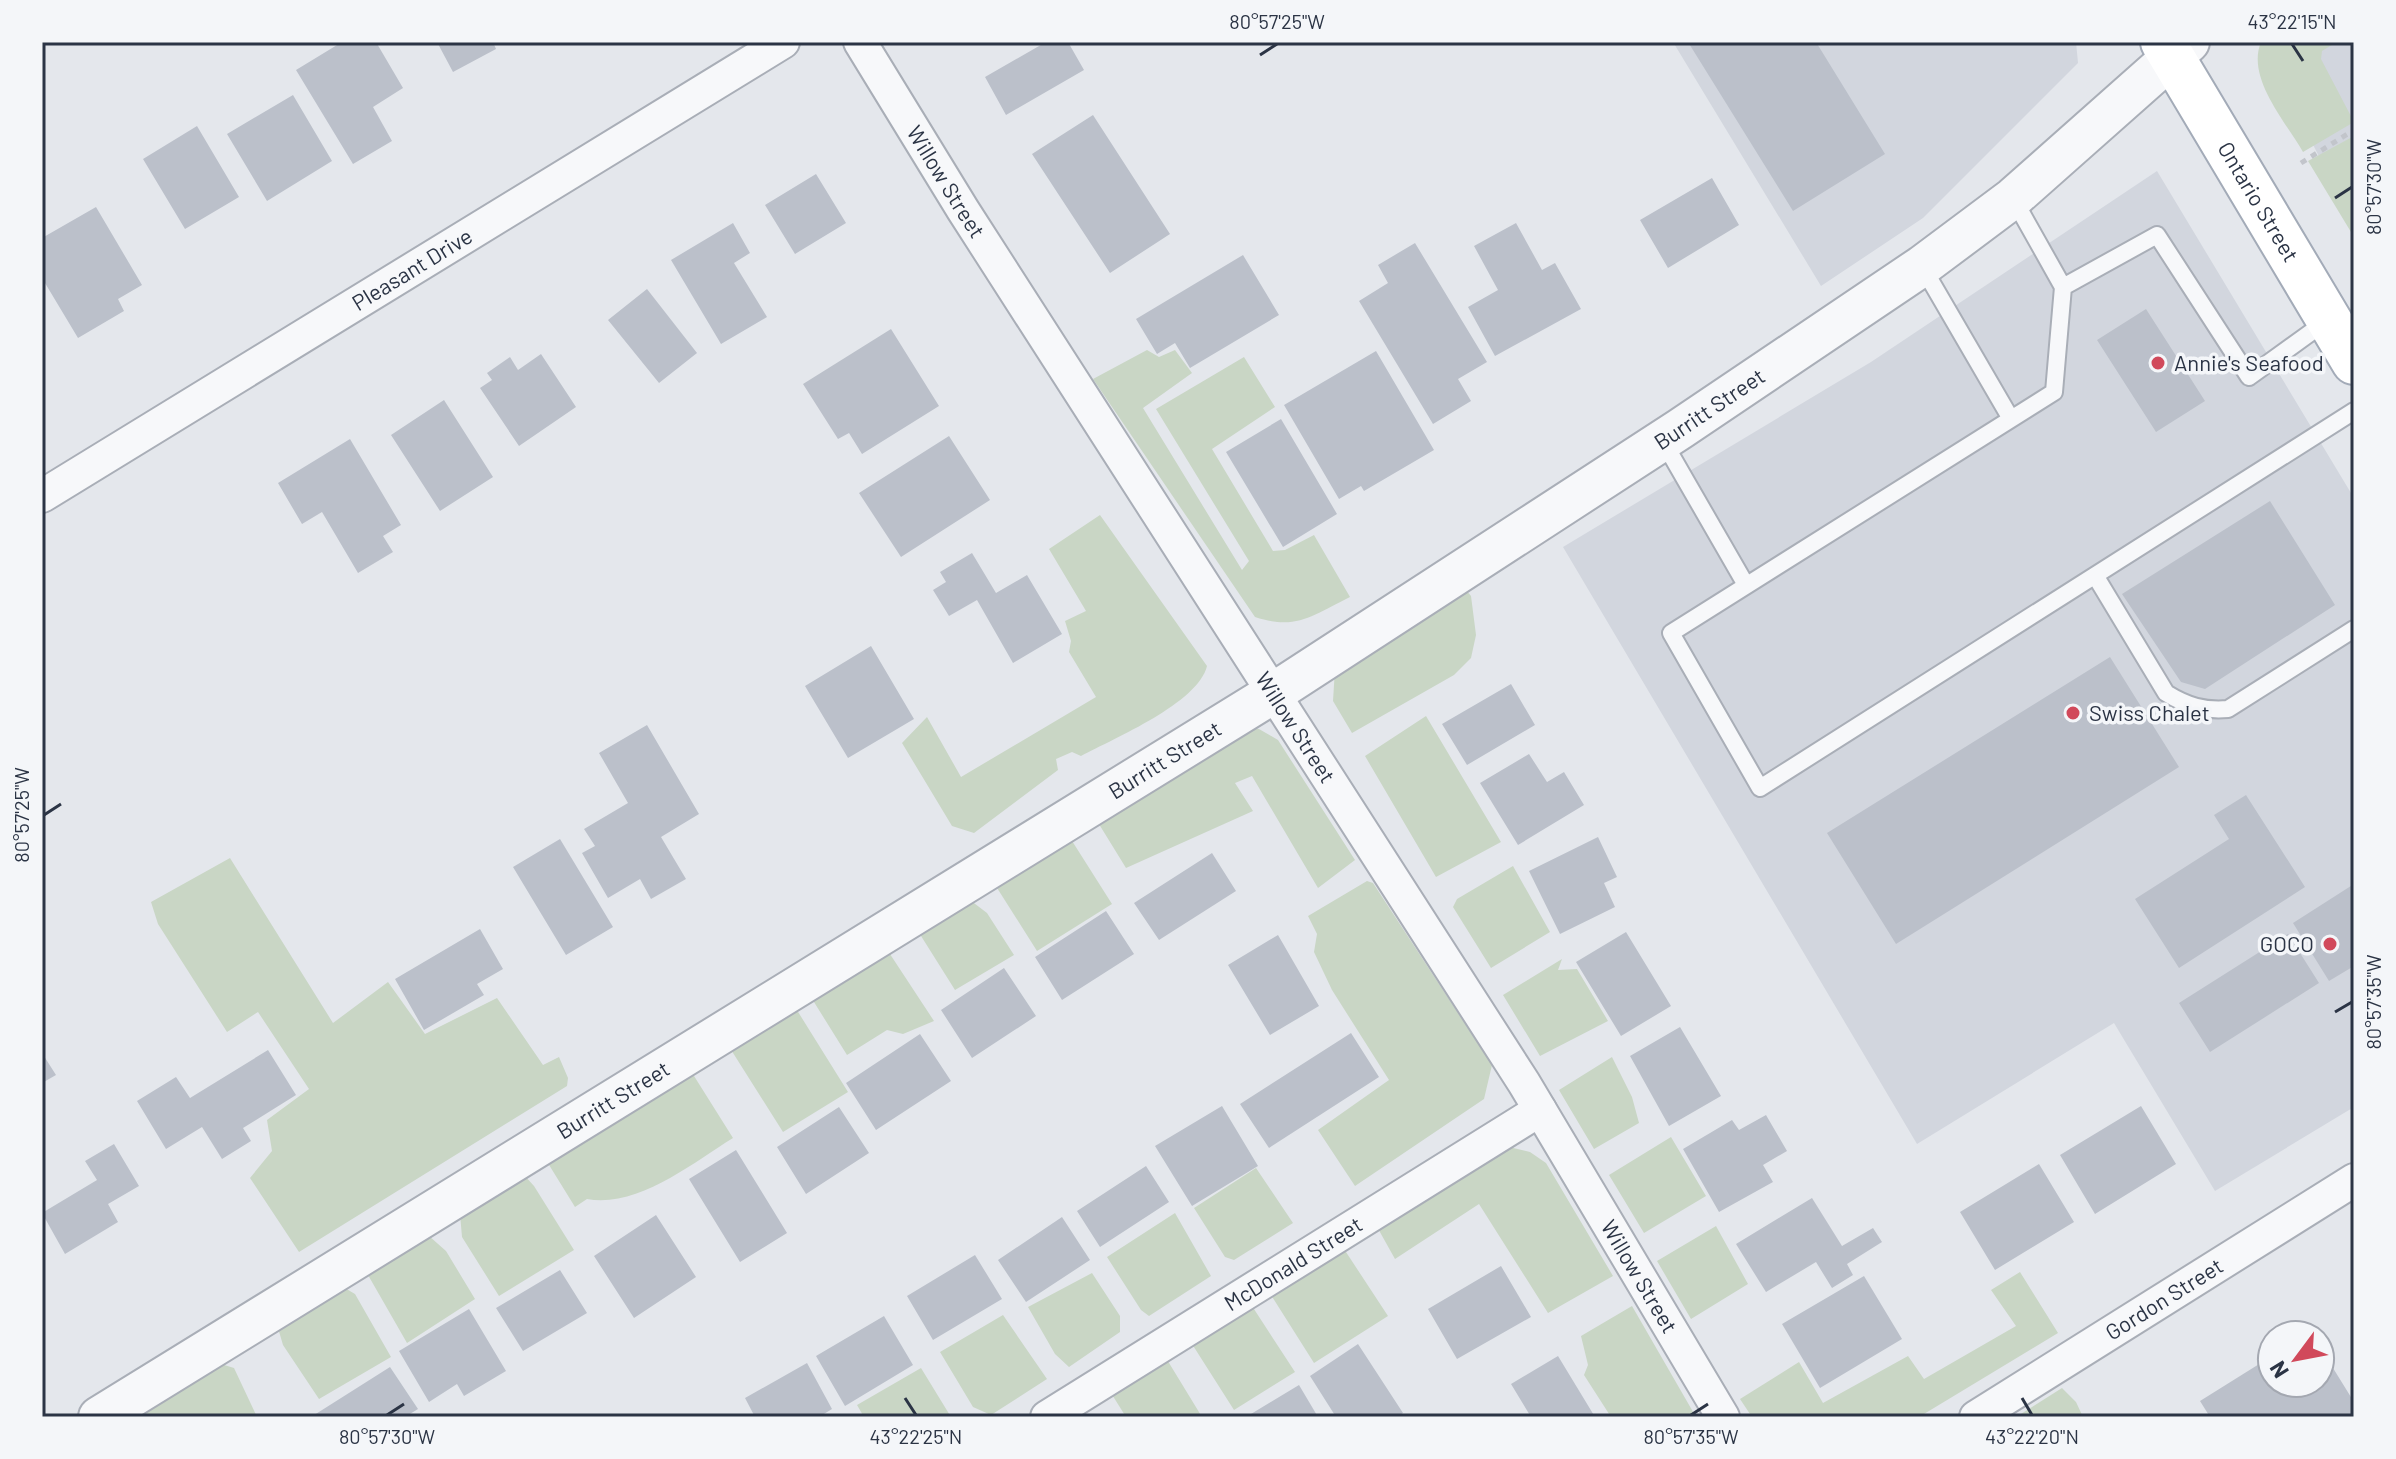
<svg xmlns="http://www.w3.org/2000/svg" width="2396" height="1459" font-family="Barlow,sans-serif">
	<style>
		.built { fill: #d2d6de }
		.green { fill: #c9d6c5 }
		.building { fill: #bbc0ca }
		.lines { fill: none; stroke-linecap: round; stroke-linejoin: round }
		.service-casing { stroke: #a9aeb7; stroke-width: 20 }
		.minor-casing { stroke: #a9aeb7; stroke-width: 36 }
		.tertiary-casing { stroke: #a9aeb7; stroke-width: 44 }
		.primary-casing { stroke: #a3abb8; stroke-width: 48 }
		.path { stroke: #c2c5cb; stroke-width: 5; stroke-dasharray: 6 6; stroke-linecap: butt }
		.service { stroke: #f7f8fa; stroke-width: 16 }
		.minor { stroke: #f7f8fa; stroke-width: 32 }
		.tertiary { stroke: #f7f8fa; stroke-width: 40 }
		.primary { stroke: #fff; stroke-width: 44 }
		.ticks { fill: none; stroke: #2b3445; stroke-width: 3 }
		.poi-dot { fill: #d1495b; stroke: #f4f6f9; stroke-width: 3 }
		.labels { text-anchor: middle; stroke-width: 7; stroke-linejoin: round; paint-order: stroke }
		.street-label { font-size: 22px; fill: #2b3445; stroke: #f4f6f9 }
		.poi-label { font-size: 22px; fill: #2b3445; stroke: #f4f6f9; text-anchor: start }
		.neatline { fill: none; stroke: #2b3445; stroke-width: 3 }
		.ticks-label { font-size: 20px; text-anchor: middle; fill: #2b3445 }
	</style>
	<rect width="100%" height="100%" fill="#e4e7ec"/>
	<path class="built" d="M1673 42H2076L2078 63 1923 218 1821 286Z
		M2326 42H2354V225L2278 76Z
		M2157 171 2354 498V1107L2215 1191 2114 1023 1917 1144 1563 547 1871 362Z"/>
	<path class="green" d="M2261 42H2337L2322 51 2321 59 2354 122 2303 152C2286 122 2246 78 2261 42Z
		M2354 136V237L2308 161Z
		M1147 350 1159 357 1175 350 1192 373 1143 408 1242 570 1249 561 1156 409 1244 357 1275 407 1212 449 1273 551 1285 550 1314 535 1350 597C1313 615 1297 631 1255 617L1093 379Z
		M1100 515 1207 666C1198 703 1115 738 1081 756L1072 752 1056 759 1058 770 974 833 952 826 902 743 927 717 961 777 1096 697 1069 652 1071 641 1065 621 1086 611 1049 549Z
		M1461 584 1471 596 1476 635 1471 658 1454 675 1352 733 1333 701 1335 669Z
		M1426 716 1501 842 1436 877 1365 756Z
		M1247 727 1259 729 1278 740 1355 860 1318 888 1252 776 1235 783 1253 811 1126 868 1094 816Z
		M1067 833 1112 904 1037 951 992 880Z
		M230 858 333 1023 388 982 425 1034 497 998 543 1065 559 1057 568 1078 567 1086 299 1252 250 1178 272 1151 267 1120 309 1089 258 1012 227 1032 158 924 151 902Z
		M1513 866 1550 932 1491 968 1453 907 1457 899Z
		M1367 881 1373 883 1492 1065 1484 1099 1355 1186 1318 1130 1389 1080 1332 990 1314 952 1317 934 1308 916Z
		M966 897 987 913 1014 955 955 990 916 928Z
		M886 948 934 1021 903 1034 887 1030 847 1055 809 994Z
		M1562 959 1558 970 1577 969 1608 1021 1540 1056 1503 995Z
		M795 1007 848 1092 783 1132 728 1045Z
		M1612 1057 1632 1097 1639 1123 1594 1149 1559 1090Z
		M689 1068 733 1138C691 1164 638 1208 587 1199L575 1207 546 1160Z
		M1671 1137 1706 1196 1644 1233 1609 1175Z
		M1509 1147 1530 1152 1546 1163 1613 1276 1548 1313 1479 1204 1395 1259 1376 1225Z
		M1256 1168 1293 1223 1234 1260 1225 1257 1194 1208Z
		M524 1175 534 1186 574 1250 499 1296 462 1237 460 1214Z
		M1175 1213 1211 1276 1149 1316 1141 1310 1107 1257Z
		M1716 1226 1748 1284 1691 1319 1657 1261Z
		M429 1236 446 1251 475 1299 407 1343 368 1275Z
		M1344 1249 1388 1316 1314 1363 1271 1295Z
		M2020 1272 2058 1333 1919 1417H1752L1740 1399 1799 1362 1823 1403 1908 1356 1924 1379 2016 1326 1991 1290Z
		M1092 1273 1120 1316V1332L1069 1367 1055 1354 1028 1307Z
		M343 1287 355 1294 391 1357 319 1399 283 1345 278 1328Z
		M1252 1306 1295 1372 1234 1410 1192 1344Z
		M1632 1306 1696 1417H1611L1584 1375 1588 1365 1581 1336Z
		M1003 1315 1047 1379 991 1415 973 1407 940 1352Z
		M1166 1358 1202 1417H1126L1111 1393Z
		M221 1364 234 1368 257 1417H134Z
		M921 1368 951 1417H864L857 1405Z
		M2062 1388 2076 1402 2083 1417H2016Z"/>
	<path class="building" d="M342 42H376L403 88 373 107 392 141 353 164 296 70Z
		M437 42H493L496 49 453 72Z
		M1046 42H1068L1084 70 1006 115 985 77Z
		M1688 42H1816L1885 154 1793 211Z
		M293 95 332 161 267 201 227 134Z
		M1093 115 1170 234 1110 273 1032 154Z
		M197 126 239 197 185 229 143 159Z
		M816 174 846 223 795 254 765 205Z
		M1712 178 1739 225 1668 268 1640 220Z
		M96 207 142 285 118 299 124 311 78 338 42 278V238Z
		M733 223 750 253 734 263 767 317 721 344 671 260Z
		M1516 223 1542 270 1555 263 1581 309 1495 356 1468 307 1498 290 1474 246Z
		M1415 243 1487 362 1458 379 1471 401 1433 424 1359 301 1388 283 1378 265Z
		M1243 255 1279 315 1190 368 1175 343 1157 354 1136 319Z
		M647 289 697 353 659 383 608 320Z
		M2146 309 2205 401 2156 432 2097 340Z
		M891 329 939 406 862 454 849 433 838 439 803 384Z
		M1376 351 1434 450 1364 491 1361 486 1339 499 1284 405Z
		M541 354 576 407 519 446 480 388 492 380 487 373 510 357 518 370Z
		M444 400 493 477 440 511 391 435Z
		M1281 419 1337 514 1283 547 1226 452Z
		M949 436 990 500 901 557 859 493Z
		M350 439 401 525 383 536 393 552 358 573 322 512 302 524 278 483Z
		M2270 501 2335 605 2205 689 2181 682 2122 594Z
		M972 553 996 593 1027 575 1062 634 1013 663 977 600 949 616 933 590 946 582 940 572Z
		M871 646 914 719 848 758 805 686Z
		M2110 657 2179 767 1896 944 1827 833Z
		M1511 684 1535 725 1467 765 1442 724Z
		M647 725 699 814 661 837 686 879 651 899 640 879 608 898 582 853 595 846 584 829 628 803 599 753Z
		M1529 754 1547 782 1564 772 1584 805 1518 845 1480 783Z
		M2246 795 2305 887 2179 968 2135 899 2229 839 2214 815Z
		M1598 837 1617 877 1604 883 1615 907 1560 934 1529 871Z
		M560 839 613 927 566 955 513 867Z
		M1212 853 1236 891 1159 940 1134 903Z
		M2354 884V966L2329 981 2293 923Z
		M1106 911 1134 954 1062 1000 1035 957Z
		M480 929 503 969 477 984 484 995 424 1030 395 979Z
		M1626 932 1671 1006 1621 1036 1576 962Z
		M2288 934 2319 983 2210 1052 2179 1003Z
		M1278 935 1319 1006 1270 1035 1228 965Z
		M1004 968 1036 1016 972 1058 941 1010Z
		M1680 1027 1721 1096 1669 1126 1630 1056Z
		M1351 1033 1379 1077 1269 1148 1240 1104Z
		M920 1034 951 1081 876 1130 846 1083Z
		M268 1050 296 1095 243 1128 251 1141 222 1159 202 1127 166 1149 137 1101 176 1077 190 1098Z
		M42 1053 56 1075 42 1083Z
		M1222 1106 1258 1166 1192 1206 1155 1146Z
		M2141 1106 2176 1164 2095 1214 2060 1155Z
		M839 1107 869 1153 806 1194 777 1147Z
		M1766 1115 1787 1151 1763 1165 1773 1182 1719 1212 1683 1149 1732 1120 1739 1130Z
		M114 1144 139 1186 108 1204 118 1222 65 1254 42 1213 97 1180 85 1161Z
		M736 1150 787 1233 740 1262 689 1179Z
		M2039 1164 2074 1222 1995 1270 1960 1212Z
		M1146 1166 1169 1202 1100 1247 1077 1211Z
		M1812 1198 1842 1246 1873 1228 1882 1242 1847 1264 1853 1275 1832 1288 1816 1262 1766 1292 1736 1244Z
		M656 1215 696 1277 634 1318 594 1256Z
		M1062 1217 1090 1260 1026 1302 998 1260Z
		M975 1255 1002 1299 933 1340 907 1296Z
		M1501 1266 1531 1317 1457 1359 1428 1309Z
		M560 1270 587 1313 523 1351 496 1308Z
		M1864 1276 1902 1339 1820 1388 1782 1324Z
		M469 1309 506 1371 464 1396 457 1384 429 1402 399 1351Z
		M884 1316 913 1365 845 1406 816 1356Z
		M1358 1344 1403 1413 1397 1417H1336L1310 1376Z
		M2320 1347 2354 1402 2351 1417H2210L2200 1401 2272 1356V1383H2320Z
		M1558 1356 1595 1417H1531L1511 1384Z
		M807 1363 832 1409 819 1417H755L745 1398Z
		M390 1367 418 1409 405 1417H311Z
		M1299 1385 1318 1417H1246Z"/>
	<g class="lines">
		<g class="service-casing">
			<path id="service" d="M2013 198 2063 287 2054 392 1671 633 1760 788 2354 411
				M1922 266 2011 419
				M2063 287 2157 235 2249 377 2328 320
				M1663 441 1746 585
				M2096 577 2166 693C2187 706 2204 711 2228 709L2354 629"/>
		</g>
		<g class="minor-casing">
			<g id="minor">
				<path id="s1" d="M860 42 963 210 1524 1083 1723 1417"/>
				<path id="s2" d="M42 496 783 42"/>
				<path id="s3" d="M1047 1417 1540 1110"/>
				<path id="s4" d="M1976 1417 2354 1180"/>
			</g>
		</g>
		<g class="tertiary-casing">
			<g id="tertiary">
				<path id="s5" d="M99 1417 1275 692 1680 429 1922 266 2013 198 2189 42"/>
			</g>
		</g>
		<g class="primary-casing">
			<g id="primary">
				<path id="s6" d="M2163 42 2354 362"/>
			</g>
		</g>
		<path class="path" d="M2301 163 2354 130"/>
		<use href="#service" class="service"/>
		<use href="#minor" class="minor"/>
		<use href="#tertiary" class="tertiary"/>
		<use href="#primary" class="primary"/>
	</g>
	<path class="ticks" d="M2292 44 2303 61M1260 55 1277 44M2335 198 2352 187M44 815 61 804M2335 1012 2352 1002M905 1398 916 1415M2022 1398 2032 1415M387 1415 404 1404M1691 1415 1708 1404"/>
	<g class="poi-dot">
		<circle cx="2158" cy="363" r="8"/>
		<circle cx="2073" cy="713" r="8"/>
		<circle cx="2330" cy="944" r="8"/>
	</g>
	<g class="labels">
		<g class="street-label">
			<text dy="8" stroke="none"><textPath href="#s1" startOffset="164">Willow Street</textPath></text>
			<text dy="8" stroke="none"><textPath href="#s6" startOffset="186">Ontario Street</textPath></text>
			<text dy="8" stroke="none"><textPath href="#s2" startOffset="434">Pleasant Drive</textPath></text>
			<text dy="8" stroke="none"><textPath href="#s5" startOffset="1900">Burritt Street</textPath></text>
			<text dy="8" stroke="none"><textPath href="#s1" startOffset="812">Willow Street</textPath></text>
			<text dy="8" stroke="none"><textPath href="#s5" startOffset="1252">Burritt Street</textPath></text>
			<text dy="8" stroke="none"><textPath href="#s5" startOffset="604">Burritt Street</textPath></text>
			<text dy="8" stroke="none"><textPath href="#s3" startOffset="290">McDonald Street</textPath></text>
			<text dy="8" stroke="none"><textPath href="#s1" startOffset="1460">Willow Street</textPath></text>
			<text dy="8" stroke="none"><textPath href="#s4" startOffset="222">Gordon Street</textPath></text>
		</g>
		<g class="poi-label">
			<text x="2174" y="371">Annie's Seafood</text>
			<text x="2089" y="721">Swiss Chalet</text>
			<text x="2314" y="952" text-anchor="end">GOCO</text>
		</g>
	</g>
	<rect width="2396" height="1459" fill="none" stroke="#f4f6f9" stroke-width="88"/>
	<g transform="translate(2296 1359) rotate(238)"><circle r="38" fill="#f4f6f9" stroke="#a4a8b1" stroke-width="2"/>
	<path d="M0-6L14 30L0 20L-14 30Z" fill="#d1495b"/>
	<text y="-12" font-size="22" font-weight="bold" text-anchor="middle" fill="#2b3445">N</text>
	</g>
	<rect x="44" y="44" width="2308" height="1371" class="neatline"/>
	<g class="ticks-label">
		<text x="1277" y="29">80°57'25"W</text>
		<text x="2292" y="29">43°22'15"N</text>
		<text transform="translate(2374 187) rotate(-90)" y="7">80°57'30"W</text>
		<text transform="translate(22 815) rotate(-90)" y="7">80°57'25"W</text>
		<text transform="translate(2374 1002) rotate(-90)" y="7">80°57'35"W</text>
		<text x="387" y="1444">80°57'30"W</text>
		<text x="916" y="1444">43°22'25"N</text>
		<text x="1691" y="1444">80°57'35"W</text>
		<text x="2032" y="1444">43°22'20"N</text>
	</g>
</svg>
